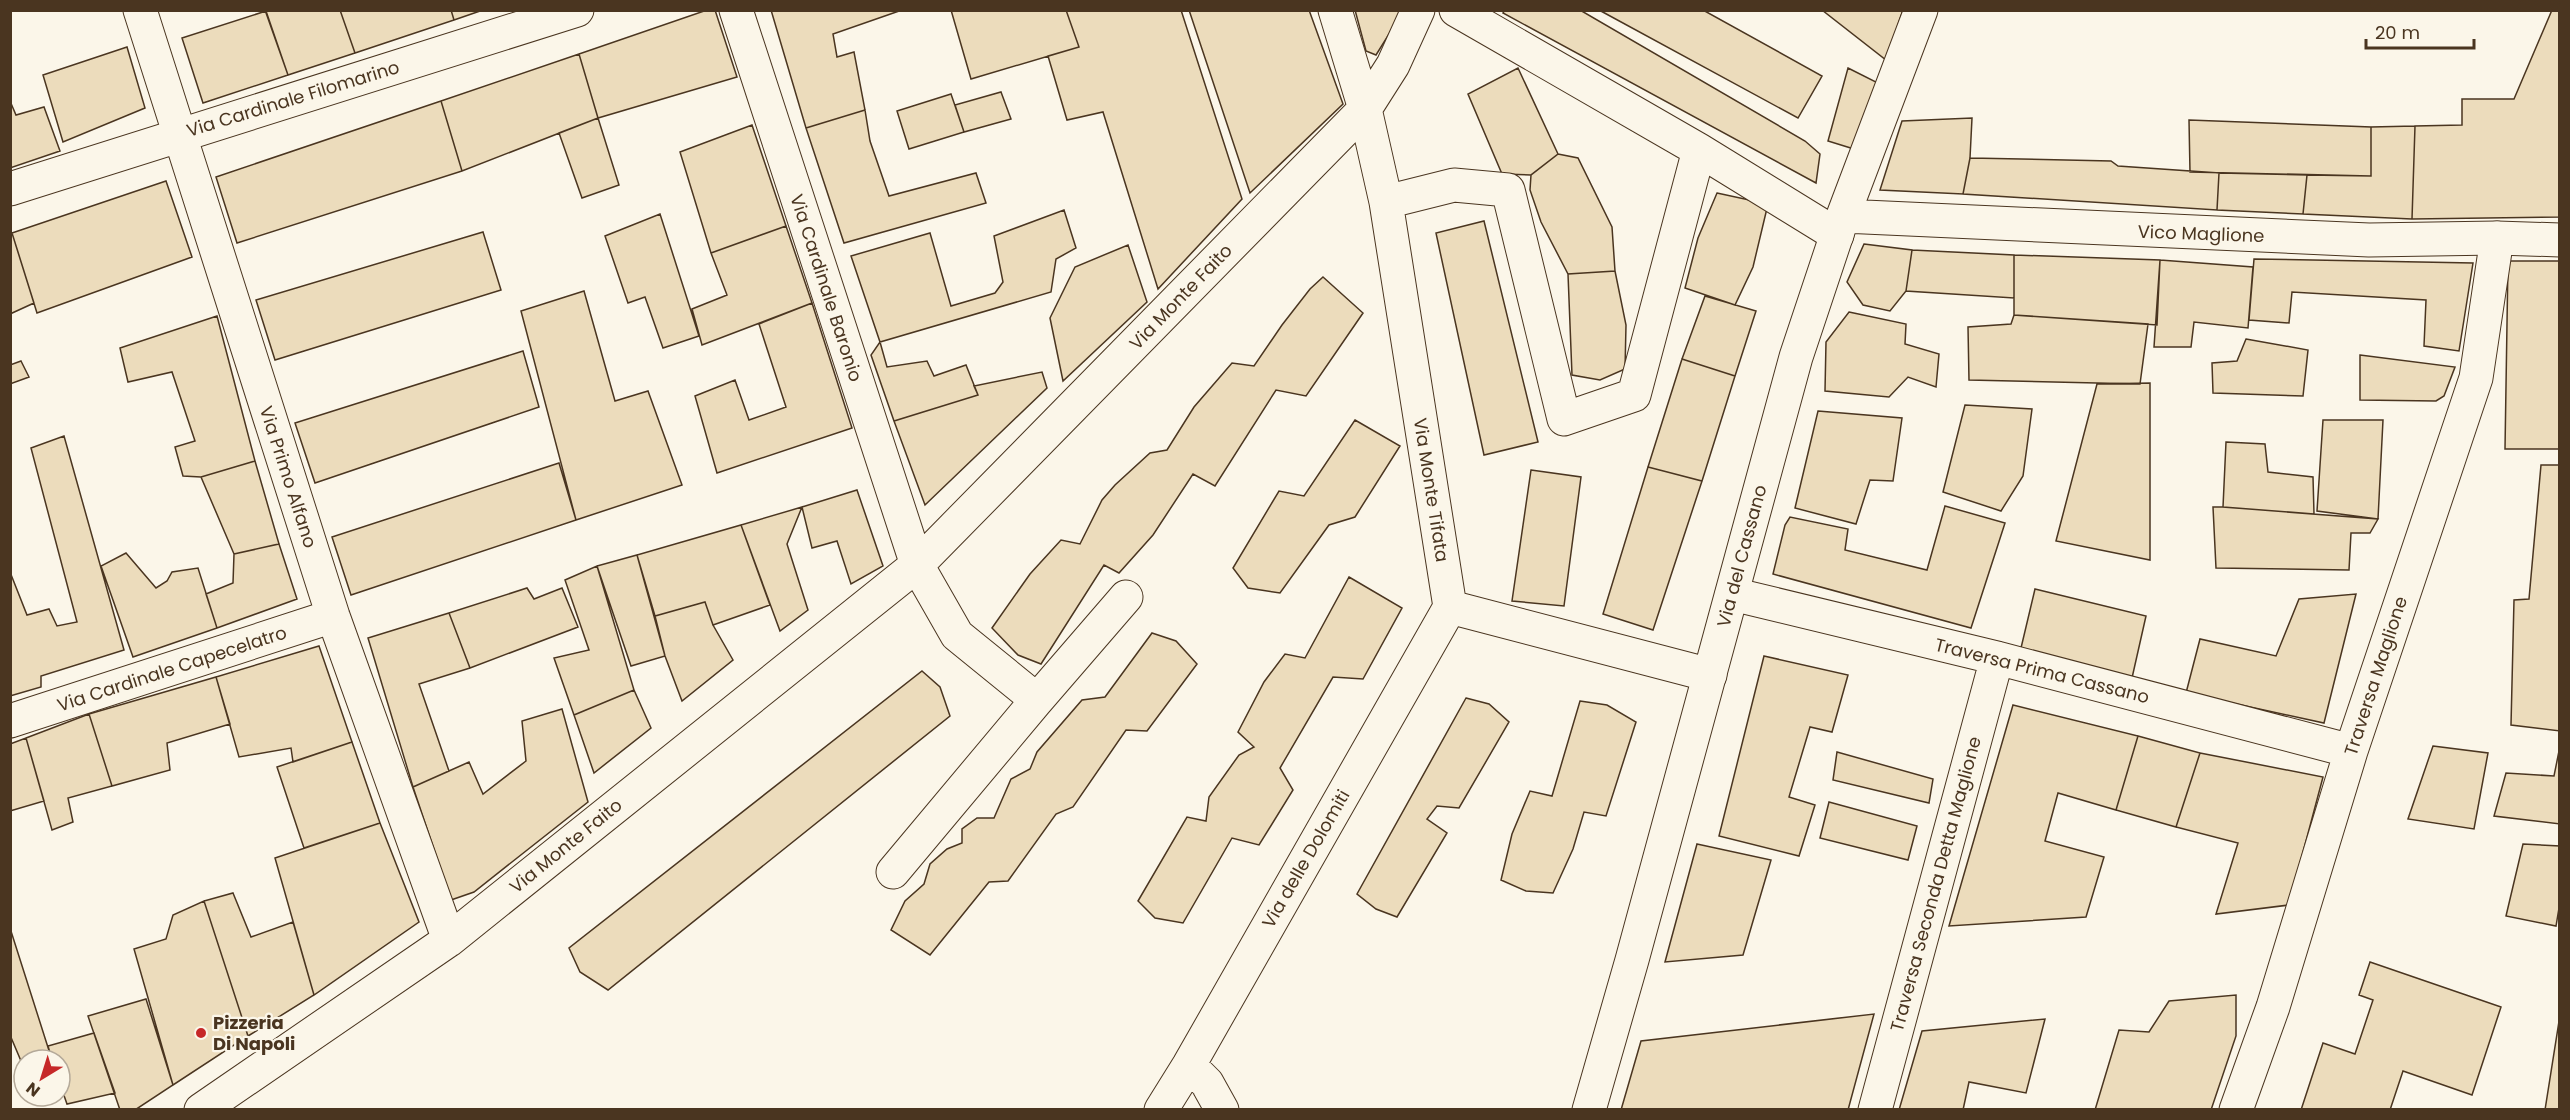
<svg xmlns="http://www.w3.org/2000/svg" width="2570" height="1120" font-family="Poppins,sans-serif">
	<style>
		.building { fill: #ecdcbc; stroke: #4a3520; stroke-width: 1.5 }
		.lines { fill: none; stroke-linecap: round; stroke-linejoin: round }
		.minor-casing { stroke: #4a3520; stroke-width: 35 }
		.major-casing { stroke: #4a3520; stroke-width: 35 }
		.minor { stroke: #fbf6e9; stroke-width: 33 }
		.major { stroke: #fbf6e9; stroke-width: 33 }
		.poi-dot { fill: #c62828; stroke: #fbf6e9; stroke-width: 2 }
		.labels { text-anchor: middle; stroke-width: 4.5; stroke-linejoin: round; paint-order: stroke }
		.street-label { font-size: 18px; fill: #4a3520; stroke: #fbf6e9 }
		.poi-label { font-size: 18px; font-weight: bold; fill: #4a3520; stroke: #fbf6e9; text-anchor: start }
	</style>
	<rect width="100%" height="100%" fill="#fbf6e9"/>
	<path class="building" d="M265 10H340L355 53 288 75Z
		M340 10H451L454 20 355 53Z
		M451 10H483L454 20Z
		M707 10H715L737 77 598 118 579 54Z
		M771 10H902L833 34 837 57 854 52 865 110 806 128Z
		M951 10H1066L1079 47 971 79Z
		M1066 10H1181L1242 199 1158 289 1103 112 1067 120 1048 56 1079 47Z
		M1189 10H1309L1343 104 1250 193Z
		M1355 10H1404L1376 55 1366 51Z
		M1505 10H1580L1805 141 1820 154 1816 183 1503 13Z
		M1599 10H1703L1822 76 1798 118Z
		M1822 10H1903L1886 60Z
		M2552 10H2560V217L2412 219 2415 126 2462 125V99H2514Z
		M266 11 288 75 203 103 182 38Z
		M127 47 145 108 63 142 43 75Z
		M579 54 598 118 462 171 441 101Z
		M1518 68 1558 154 1531 175 1502 174 1468 94Z
		M1848 68 1878 83 1854 149 1828 141Z
		M1001 92 1011 119 964 132 955 105Z
		M951 94 964 132 909 149 897 111Z
		M10 101 16 115 44 107 60 151 10 168Z
		M441 101 462 171 237 243 216 177Z
		M865 110 870 141 889 196 976 173 986 203 844 243 806 128Z
		M598 118 619 185 582 198 559 133Z
		M1972 118 1970 158 1963 194 1880 190 1902 121Z
		M2189 120 2371 127V176L2190 172Z
		M752 125 786 226 711 253 680 152Z
		M2415 126 2412 219 2303 214 2307 175 2371 176V127Z
		M1558 154 1578 158 1612 227 1615 271 1568 274 1541 222 1530 190 1531 175Z
		M1970 158 2111 161 2118 166 2219 173 2217 210 1963 194Z
		M2219 173 2307 175 2303 214 2217 210Z
		M166 181 192 257 37 313 12 233Z
		M1717 193 1768 204 1753 267 1735 305 1685 288 1698 238Z
		M1064 210 1076 248 1056 259 1051 292 880 342 851 256 930 233 951 306 995 293 1003 282 994 236Z
		M660 214 699 336 663 348 645 297 628 303 605 236Z
		M1484 221 1538 442 1484 455 1436 233Z
		M786 226 812 303 702 345 692 309 727 295 711 253Z
		M483 232 501 290 275 360 256 300Z
		M12 233 34 303 10 314V234Z
		M1864 244 1912 250 1906 291 1890 311 1863 305 1847 282Z
		M1128 245 1147 302 1063 381 1050 318 1075 267Z
		M1912 250 2014 255V298L1906 291Z
		M2014 255 2160 260 2157 325 2014 315Z
		M2254 259 2473 263 2459 351 2424 346 2426 300 2292 292 2289 323 2249 320Z
		M2160 260 2253 267 2248 328 2194 322 2191 347H2154Z
		M2508 261H2560V449H2505Z
		M1615 271 1626 325 1625 369 1600 380 1572 375 1568 274Z
		M1323 277 1363 313 1306 396 1276 390 1215 486 1193 474 1153 535 1119 573 1104 565 1041 664 1018 655 992 628 1030 574 1061 540 1080 544 1102 500 1115 485 1150 453 1167 450 1194 407 1232 363 1254 366 1282 325 1310 289Z
		M584 291 615 401 648 391 682 485 576 520 521 311Z
		M1705 296 1756 311 1735 376 1682 359Z
		M812 303 852 428 717 473 695 396 735 380 749 420 786 407 759 324Z
		M1849 312 1906 324 1905 344 1939 354 1936 387 1908 377 1889 397 1825 391 1826 342Z
		M2014 315 2148 324 2140 384 1969 380 1968 327 2011 324Z
		M217 316 255 461 201 477 183 476 175 447 195 441 172 372 128 382 120 348Z
		M2246 339 2308 350 2303 396 2213 393 2212 363 2237 361Z
		M880 342 887 367 927 361 934 376 966 365 978 395 894 421 871 355Z
		M523 351 539 407 315 483 295 423Z
		M2360 355 2455 367 2444 396 2436 401 2360 400Z
		M1682 359 1735 376 1702 481 1648 467Z
		M21 361 29 377 10 384V365Z
		M1042 372 1047 388 925 505 894 421 978 395 974 386Z
		M2150 383V560L2056 541 2097 384Z
		M1965 405 2032 409 2023 476 2001 511 1943 492Z
		M1818 411 1902 418 1893 481 1870 480 1856 524 1795 508Z
		M1355 420 1400 446 1355 517 1329 525 1280 593 1248 588 1233 568 1279 491 1304 496Z
		M2323 420H2383L2378 519 2317 511Z
		M64 436 124 650 41 676V687L10 696V572L27 615 49 609 57 626 77 622 31 448Z
		M2226 442 2265 444 2268 472 2313 477 2314 514 2223 507Z
		M255 461 279 544 234 554 201 477Z
		M559 463 576 520 351 595 332 537Z
		M2541 465H2560V731L2511 725 2514 600 2529 599Z
		M1648 467 1702 481 1653 630 1603 614Z
		M1531 470 1581 477 1564 606 1512 601Z
		M857 490 883 566 851 584 837 541 812 548 802 507Z
		M1945 506 2005 523 1971 628 1773 574 1785 525 1790 517 1848 529 1845 550 1927 570Z
		M802 507 787 544 808 610 780 631 741 525Z
		M2213 507H2223L2378 519 2370 533H2351L2349 570 2216 568Z
		M741 525 770 605 713 625 705 602 655 616 637 555Z
		M279 544 297 599 217 628 206 594 233 583 234 554Z
		M126 553 156 588 167 581 172 572 198 568 217 628 133 657 101 566Z
		M637 555 665 656 631 666 597 566Z
		M597 566 634 690 574 715 554 658 589 650 565 580Z
		M1349 577 1402 608 1363 679 1333 677 1280 768 1293 790 1259 845 1232 838 1183 923 1155 918 1138 901 1187 817 1206 821 1209 797 1239 755 1254 747 1238 732 1264 682 1285 654 1305 658Z
		M527 588 534 599 562 588 578 627 470 668 449 613Z
		M2035 589 2146 616 2132 678 2021 648Z
		M2356 594 2324 723 2186 693 2200 639 2276 656 2299 599Z
		M705 602 713 625 733 660 682 701 665 656 655 616Z
		M449 613 470 668 419 684 449 771 413 787 368 638Z
		M1152 633 1176 641 1197 664 1147 731 1126 730 1073 807 1056 814 1008 881 989 882 930 955 891 930 905 901 924 884 930 864 947 849 962 843V829L977 818H994L1011 779 1030 769 1037 752 1082 700 1105 697Z
		M319 646 352 742 293 762 291 748 239 757 216 677Z
		M1764 656 1848 675 1832 732 1810 727 1789 797 1815 805 1799 856 1719 836Z
		M922 671 940 687 950 716 608 990 580 972 569 948Z
		M216 677 230 724 167 743 170 770 112 786 89 714Z
		M634 690 651 728 594 773 574 715Z
		M1466 698 1489 704 1509 722 1459 808 1437 806 1427 819 1447 833 1397 917 1376 909 1357 894Z
		M1580 701 1607 705 1636 722 1606 816 1584 812 1573 849 1553 893 1526 891 1501 880 1512 834 1530 791 1552 796Z
		M2013 705 2138 736 2116 810 2058 793 2045 841 2104 857 2086 917 1949 926Z
		M562 709 588 802 474 892 451 900 413 787 469 762 483 794 526 761 522 721Z
		M89 714 112 786 68 798 73 822 52 830 26 738Z
		M2138 736 2200 753 2176 827 2116 810Z
		M26 738 44 801 10 811V744Z
		M352 742 380 823 304 848 277 767Z
		M2433 746 2488 753 2474 829 2408 819Z
		M2560 746V824L2494 816 2506 773 2554 776Z
		M1837 752 1933 779 1929 803 1833 780Z
		M2200 753 2323 777 2289 905 2216 914 2238 843 2176 827Z
		M1829 802 1917 826 1908 860 1820 838Z
		M380 823 419 922 314 995 275 858Z
		M1697 844 1771 860 1743 955 1665 962Z
		M2523 844 2560 846V902L2556 926 2506 916Z
		M233 893 251 937 293 922 314 995 248 1036 204 901Z
		M204 901 248 1036 173 1085 134 949 166 939 173 915Z
		M10 928 52 1060H24V1068L10 1035Z
		M2370 962 2501 1007 2472 1095 2403 1071 2390 1110H2301L2323 1043 2355 1054 2373 1000 2359 995Z
		M2236 995V1036L2211 1110H2095L2119 1030 2149 1032 2169 1001Z
		M146 999 173 1085 135 1110H120L88 1016Z
		M1874 1014 1848 1110H1621L1641 1041Z
		M2560 1015V1110H2545Z
		M2045 1019 2026 1093 1969 1082 1963 1110H1899L1922 1031Z
		M94 1033 115 1093 67 1104 60 1084V1060H52L48 1046Z"/>
	<g class="lines">
		<g class="minor-casing">
			<path id="minor" d="M140 10 333 616 449 940
				M736 10 917 565 957 635 1037 700 893 872
				M1335 10 1365 109 1386 202 1450 607
				M1456 10 1699 150
				M10 189 577 10
				M1386 202 1454 185 1508 190 1564 419 1634 395 1699 150 1837 235
				M1732 594 1997 658 2351 751
				M1450 607 1710 675
				M1037 700 1126 597
				M10 721 333 616
				M1189 1065 1207 1083 1222 1110
				M201 1110 449 940 917 565 1365 109 1393 65 1418 10
				M1161 1110 1189 1065 1450 607
				M1875 1110 1997 658
				M2236 1110 2273 1007 2351 751 2476 378 2497 238"/>
		</g>
		<g class="major-casing">
			<path id="major" d="M1843 216 2369 240 2497 238 2560 240
				M1589 1110 1632 960 1796 357 1843 216 1921 10"/>
		</g>
		<use href="#minor" class="minor"/>
		<use href="#major" class="major"/>
	</g>
	<circle class="poi-dot" cx="201" cy="1033" r="6"/>
	<g class="labels">
		<g class="street-label">
			<text transform="translate(293 99) rotate(-17)" y="6">Via Cardinale Filomarino</text>
			<text transform="translate(2201 234) rotate(2)" y="6">Vico Maglione</text>
			<text transform="translate(826 288) rotate(72)" y="6">Via Cardinale Baronio</text>
			<text transform="translate(1181 297) rotate(-46)" y="6">Via Monte Faito</text>
			<text transform="translate(288 477) rotate(72)" y="6">Via Primo Alfano</text>
			<text transform="translate(1431 490) rotate(81)" y="6">Via Monte Tifata</text>
			<text transform="translate(1742 556) rotate(-75)" y="6">Via del Cassano</text>
			<text transform="translate(172 669) rotate(-18)" y="6">Via Cardinale Capecelatro</text>
			<text transform="translate(2042 671) rotate(14)" y="6">Traversa Prima Cassano</text>
			<text transform="translate(2376 676) rotate(-72)" y="6">Traversa Maglione</text>
			<text transform="translate(566 846) rotate(-39)" y="6">Via Monte Faito</text>
			<text transform="translate(1306 859) rotate(-60)" y="6">Via delle Dolomiti</text>
			<text transform="translate(1936 884) rotate(-75)" y="6">Traversa Seconda Detta Maglione</text>
		</g>
		<g class="poi-label">
			<text x="213" y="1029">Pizzeria<tspan x="213" dy="21">Di Napoli</tspan></text>
		</g>
	</g>
	<rect width="2570" height="1120" fill="none" stroke="#4a3520" stroke-width="24"/>
	<g transform="translate(42 1078) rotate(218)"><circle r="28" fill="#fbf6e9" stroke="#b4a999" stroke-width="1.5"/>
	<path d="M0-4.5L10 22L0 15L-10 22Z" fill="#c62828"/>
	<text y="-9" font-size="16" font-weight="bold" text-anchor="middle" fill="#4a3520">N</text>
	</g>
	<path d="M2366 39v9h108v-9" fill="none" stroke="#4a3520" stroke-width="3"/>
	<text x="2375" y="39" font-size="18" fill="#4a3520" stroke="#fbf6e9" stroke-width="4.5" paint-order="stroke">20 m</text>
</svg>
